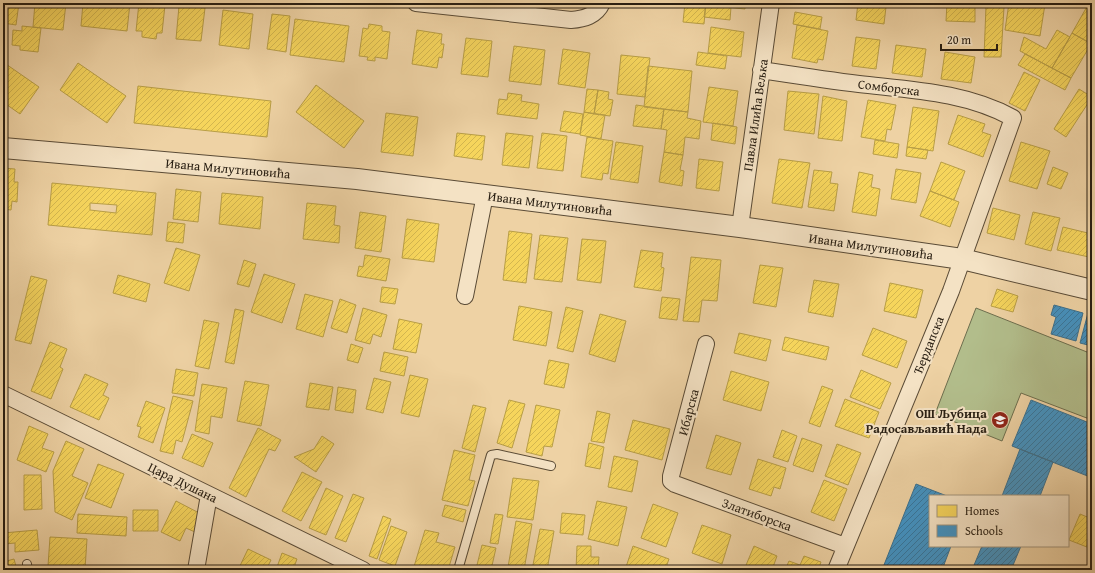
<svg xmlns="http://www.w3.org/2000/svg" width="1095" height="573" font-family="'Gentium Book Plus',serif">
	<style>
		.pitch { fill: #b2bd8b; stroke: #6d6e4e }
		.homes { fill: url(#homes-hatch); stroke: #b89e46; fill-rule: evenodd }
		.schools { fill: url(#schools-hatch); stroke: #3b708e }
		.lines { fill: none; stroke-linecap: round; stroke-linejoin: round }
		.service-casing { stroke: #5a4b36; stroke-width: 10 }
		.minor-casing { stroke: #5a4b36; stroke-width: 18 }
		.tertiary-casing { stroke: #5a4b36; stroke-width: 22 }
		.service { stroke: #f4e2c4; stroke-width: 8 }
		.minor { stroke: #f4e2c4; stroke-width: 16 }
		.tertiary { stroke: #f4e2c4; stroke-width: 20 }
		.labels { text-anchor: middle; stroke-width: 4; stroke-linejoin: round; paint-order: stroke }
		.street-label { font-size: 13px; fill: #281e12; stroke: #f4e2c4 }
		.poi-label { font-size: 13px; font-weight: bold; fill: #281e12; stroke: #f4e2c4; text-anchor: end }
	</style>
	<defs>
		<pattern id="homes-hatch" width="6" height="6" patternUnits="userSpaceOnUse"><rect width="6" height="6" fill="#f6d55c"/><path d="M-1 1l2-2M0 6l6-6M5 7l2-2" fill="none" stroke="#d3b64f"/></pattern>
		<pattern id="schools-hatch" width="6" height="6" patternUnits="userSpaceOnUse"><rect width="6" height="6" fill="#4393c3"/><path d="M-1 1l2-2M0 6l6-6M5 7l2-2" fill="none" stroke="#38779d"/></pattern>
	</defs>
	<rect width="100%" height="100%" fill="#eed2a4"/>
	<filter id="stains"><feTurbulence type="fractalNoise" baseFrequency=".005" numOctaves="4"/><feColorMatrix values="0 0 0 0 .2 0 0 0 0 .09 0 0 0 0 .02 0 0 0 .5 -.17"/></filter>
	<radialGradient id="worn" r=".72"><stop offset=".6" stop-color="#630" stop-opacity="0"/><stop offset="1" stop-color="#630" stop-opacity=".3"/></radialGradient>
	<path class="pitch" d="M976 308 1092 354V420L1021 393 1002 441 935 414Z"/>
	<path class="homes" d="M3 3H19L16 25 3 23Z
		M35 3H66L63 30 33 27Z
		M83 3H130L127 31 81 26Z
		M139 3 165 5 162 33H157L156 39 142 37V31H136Z
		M685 3H706L704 24 683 22Z
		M715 3H745V9L715 6Z
		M858 3H887L886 7Z
		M858 3 886 7 884 24 856 20Z
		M947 3H984V7H975V22L946 21Z
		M1009 3 1045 4 1040 36 1005 30Z
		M1089 3 1092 5V44L1072 33Z
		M706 4 731 7 730 20 704 17Z
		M179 6 205 8 201 41 176 39Z
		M986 6 1004 7 1001 57H984Z
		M223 10 253 14 249 49 219 45Z
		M795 12 822 17 820 29 793 24Z
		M272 14 290 16 286 52 267 49Z
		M295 19 349 26 344 62 290 55Z
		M369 24 382 26V31L390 32 387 59 375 57V61L367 60 368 57 359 56 363 28 368 29Z
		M797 25 828 31 823 60 818 59 817 63 792 58Z
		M22 26 41 28 38 52 20 50V46L12 45 13 30 22 31Z
		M711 27 744 32 741 57 708 53Z
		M417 30 442 34 441 44H444L442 58 439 57 437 68 412 64Z
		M1057 30 1070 37 1052 68 1020 51 1024 37 1046 49Z
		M1072 33 1091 44 1071 78 1052 68Z
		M856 37 880 40 876 69 852 66Z
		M466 38 492 41 488 77 461 74Z
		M896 45 926 49 922 77 892 73Z
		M514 46 545 50 541 85 509 81Z
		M563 49 590 53 585 88 558 84Z
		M698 52 727 56 725 69 696 65Z
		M945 52 975 57 971 83 941 79Z
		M1025 54 1071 78 1065 90 1018 65Z
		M621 55 650 58 645 97 617 94Z
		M3 62 39 87 20 114 3 102Z
		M78 63 126 96 107 123 60 90Z
		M648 66 692 71 688 112 644 107Z
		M1024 72 1040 80 1025 111 1009 103Z
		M316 85 364 121 344 148 296 112Z
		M138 86 271 101 267 137 134 123Z
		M709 87 738 91 733 126 703 122Z
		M587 89 598 90 594 114 584 112Z
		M1079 89 1092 97 1066 137 1054 129Z
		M598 90 609 92 608 99 613 100 610 116 594 114Z
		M788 91 819 94 814 134 784 130Z
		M508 93 522 95 521 101 539 104 537 119 497 114 499 99 507 100Z
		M823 96 847 101 842 141 818 138Z
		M868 100 896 105 891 130 887 129 885 141 861 137Z
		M636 105 664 109 661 129 633 126Z
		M913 107 939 111 933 151 907 147Z
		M664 109 688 112 687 118 701 121 699 139 685 137 683 155 664 152 667 130 661 129Z
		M564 111 583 114 580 134 560 131Z
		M584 112 605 115 601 139 580 135Z
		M386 113 418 117 413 156 381 152Z
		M958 115 985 124 982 132 991 135 983 157 948 144Z
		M713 123 737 127 735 144 711 140Z
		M457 133 485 136 482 160 454 156Z
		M506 133 533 136 529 168 502 165Z
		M542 133 567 136 563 171 537 168Z
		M587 137 613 141 608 174 603 173 602 180 581 177Z
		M875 140 899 144 897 158 873 154Z
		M616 142 643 146 638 183 610 179Z
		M1021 142 1050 151 1037 189 1009 181Z
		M907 147 928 150 926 159 906 156Z
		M664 152 683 155 680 170 684 171 682 186 659 182Z
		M699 159 723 162 719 191 696 188Z
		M779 159 810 163 802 208 772 203Z
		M941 162 965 171 954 200 930 191Z
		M1053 167 1068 173 1061 189 1047 184Z
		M3 168 15 169 14 182H18L17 202 12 201 11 210 3 209Z
		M896 169 921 173 916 203 891 199Z
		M814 170 832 172 830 183 838 184 834 211 808 207Z
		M859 172 873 175 871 187 880 189 876 216 852 212Z
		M52 183 156 193 152 235 48 225ZM90 203 117 205 116 213 90 210Z
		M176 189 201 192 198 222 173 219Z
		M930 191 959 202 950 227 920 216Z
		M222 193 263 197 260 229 219 224Z
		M307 203 336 206 334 225 340 226 339 243 303 239Z
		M993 208 1020 215 1014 240 987 233Z
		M360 212 386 216 381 252 355 248Z
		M1033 212 1060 218 1051 251 1025 244Z
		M407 219 439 224 434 262 402 258Z
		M168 222 185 224 183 243 166 241Z
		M1063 227 1092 234V243L1089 257 1057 250Z
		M509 231 532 234 526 283 503 280Z
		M540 235 568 238 562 282 534 279Z
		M582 239 606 241 601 283 577 280Z
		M176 248 200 255 189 291 164 283Z
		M641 250 663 253 661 267 664 268 661 291 634 287Z
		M365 255 390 259 386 281 357 276 359 266 363 267Z
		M691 257 721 260 717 301 702 300 699 322 683 321Z
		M244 260 256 264 249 287 237 284Z
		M760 265 783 268 776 307 753 303Z
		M264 274 295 284 282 323 251 312Z
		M118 275 150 284 146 302 113 293Z
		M31 276 47 280 31 344 15 340Z
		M814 280 839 284 833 317 808 312Z
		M890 283 923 290 916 318 884 311Z
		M382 287 398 289 395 304 380 302Z
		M997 289 1018 296 1013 312 991 306Z
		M305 294 333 301 323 337 296 329Z
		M662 297 680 299 677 320 659 318Z
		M340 299 356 305 347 333 331 328Z
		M519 306 552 312 546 346 513 340Z
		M566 307 583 311 573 352 557 348Z
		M363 308 387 315 381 337 373 334 370 344 355 340Z
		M235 309 244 311 234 364 225 362Z
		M600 314 626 321 615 362 589 354Z
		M399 319 422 324 416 353 393 349Z
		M204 320 219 323 209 369 195 366Z
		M873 328 907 341 897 368 862 355Z
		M739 333 771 340 766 361 734 353Z
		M785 337 829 347 826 360 782 350Z
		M50 342 67 349 60 367 63 369 51 399 31 391Z
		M351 344 363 348 358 363 347 360Z
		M384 352 408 357 404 376 380 371Z
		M549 360 569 364 564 388 544 384Z
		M176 369 198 373 194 396 172 393Z
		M861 370 891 383 880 409 850 397Z
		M731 371 769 382 761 411 723 400Z
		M85 374 108 384 103 395 109 398 99 420 70 407Z
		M410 375 428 379 419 417 401 413Z
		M374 378 391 382 383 413 366 409Z
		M245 381 269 385 261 426 237 421Z
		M310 383 333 387 329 410 306 407Z
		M202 384 227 388 222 418 211 416 209 434 195 431Z
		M822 386 833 390 820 427 809 423Z
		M338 387 356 390 353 413 335 410Z
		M173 396 193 401 182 442 176 440 173 454 160 451Z
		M845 399 879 412 869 438 835 426Z
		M509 400 525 404 512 448 497 443Z
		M146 401 165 408 153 443 138 437 141 427 137 426Z
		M473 405 486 408 475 452 462 448Z
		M536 405 560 410 552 447 544 446 542 456 526 452Z
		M597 411 610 414 604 443 591 441Z
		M633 420 670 429 662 460 625 450Z
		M29 426 48 434 42 448 54 452 46 472 17 460Z
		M258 428 281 440 275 451 269 449 246 497 229 488Z
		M782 430 797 436 788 462 773 457Z
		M192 434 213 443 203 467 182 458Z
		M716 435 741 443 731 475 706 468Z
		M322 436 334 444 316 472 294 457 314 449Z
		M802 438 822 445 813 472 793 465Z
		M66 441 84 449 72 476 88 483 72 520 55 512 53 471Z
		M589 443 604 447 600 469 585 466Z
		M837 444 861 453 848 485 825 476Z
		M454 450 475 455 469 480 475 481 468 506 442 500Z
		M614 456 638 461 632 492 608 487Z
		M758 459 786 468 780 489 774 487 771 496 749 489Z
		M98 464 124 474 111 508 85 498Z
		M302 472 322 482 301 521 282 511Z
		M24 475H41L42 509 24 510Z
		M513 478 539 481 533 520 507 517Z
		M824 480 847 489 834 521 811 512Z
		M326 488 343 496 326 535 309 528Z
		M353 494 364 498 346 542 335 538Z
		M176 501 203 515 195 532 186 528 180 541 161 532Z
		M597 501 627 507 618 546 588 539Z
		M653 504 678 513 666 547 641 538Z
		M445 505 466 510 463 522 442 516Z
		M133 510H158V531H133Z
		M562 513 585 515 583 535 560 533Z
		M78 514 127 517 126 536 77 533Z
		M495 514 503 515 498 544 490 543Z
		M1080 514 1092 519V549L1069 540Z
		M383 516 391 519 377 559 369 556Z
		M516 521 532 524 524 570H513V568L508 567Z
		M702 525 731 535 722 564 692 553Z
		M391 526 407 532 395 566 379 560Z
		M540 529 554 531 547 570H532Z
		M37 530 39 550 15 552V543L4 544 3 533Z
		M425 530 439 533 436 542 455 547 448 570H413Z
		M50 537 87 539 85 569 48 566Z
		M482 545 496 548 491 570 476 569Z
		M577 546H591V557H599L598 570H576Z
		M633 546 669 559 665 570H625Z
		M754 546 777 556 772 570H744Z
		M248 549 271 560 266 570H238Z
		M282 553 297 559 293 570H276Z
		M804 556 821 562 818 570H785L789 561 800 565Z
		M14 559 17 570H3V561V562Z"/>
	<path class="schools" d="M1054 305 1083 313 1076 341 1051 334 1056 317 1051 315Z
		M1088 313 1092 314V346L1080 343Z
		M1031 400 1092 424V472L1090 477 1012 446Z
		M1020 449 1053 462 1040 496H1002Z
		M916 484 947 496H930V546H951L942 570H882Z
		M982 546H1021L1011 570H972Z"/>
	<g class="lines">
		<g class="service-casing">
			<path id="service" d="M27 564 28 570
				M458 570 491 455 497 454 551 466"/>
		</g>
		<g class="minor-casing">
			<path id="minor" d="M416 3 571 20C584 19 596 16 602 3
				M761 70C794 75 826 80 859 84 911 90 966 92 1013 118L951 291 836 570
				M740 227 771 3
				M465 296 485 195
				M706 344 671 476V481L675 484 845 546
				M3 394 363 570
				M196 570 209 495"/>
		</g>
		<g class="tertiary-casing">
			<path id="tertiary" d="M3 148 357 179 740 227 962 259 1092 290"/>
		</g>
		<use href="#service" class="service"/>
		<use href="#minor" class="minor"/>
		<use href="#tertiary" class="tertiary"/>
	</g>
	<defs>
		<g id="school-disc" transform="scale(0.9)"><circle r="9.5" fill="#8f2418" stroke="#f4e2c4"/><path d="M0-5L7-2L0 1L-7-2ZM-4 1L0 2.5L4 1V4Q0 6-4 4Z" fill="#fff"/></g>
	</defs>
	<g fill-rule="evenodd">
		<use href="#school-disc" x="1000" y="420"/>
	</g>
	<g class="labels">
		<g class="street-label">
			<text transform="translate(889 87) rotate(7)" y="5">Сомборска</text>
			<text transform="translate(755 115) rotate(-82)" y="5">Павла Илића Вељка</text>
			<text transform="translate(228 168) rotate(5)" y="5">Ивана Милутиновића</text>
			<text transform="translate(550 203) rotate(7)" y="5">Ивана Милутиновића</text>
			<text transform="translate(871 246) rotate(8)" y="5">Ивана Милутиновића</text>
			<text transform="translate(928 345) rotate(-68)" y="5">Ђердапска</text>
			<text transform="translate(688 412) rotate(-75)" y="5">Ибарска</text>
			<text transform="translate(183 482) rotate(26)" y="5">Цара Душана</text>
			<text transform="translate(757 514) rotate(20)" y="5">Златиборска</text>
		</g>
		<g class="poi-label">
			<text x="987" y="418">ОШ Љубица<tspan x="987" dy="15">Радосављавић Нада</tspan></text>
		</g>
	</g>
	<rect width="1095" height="573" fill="none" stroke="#eed2a4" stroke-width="16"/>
	<rect x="4" y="4" width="1087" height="565" fill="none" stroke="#281e12" stroke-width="2"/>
	<rect x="8" y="8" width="1079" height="557" fill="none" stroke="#281e12"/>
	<rect x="929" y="495" width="140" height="52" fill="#f4e2c4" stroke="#a2947d"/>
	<rect x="937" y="505" width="20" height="12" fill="#f6d55c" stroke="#a2947d"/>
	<text x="965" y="515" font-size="12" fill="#281e12">Homes</text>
	<rect x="937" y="525" width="20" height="12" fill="#4393c3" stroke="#a2947d"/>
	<text x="965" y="535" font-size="12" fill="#281e12">Schools</text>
	<path d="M941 44v6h56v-6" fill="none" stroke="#281e12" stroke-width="2"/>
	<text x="947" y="44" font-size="12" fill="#281e12" stroke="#f4e2c4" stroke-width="3" paint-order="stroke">20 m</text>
	<rect width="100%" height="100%" filter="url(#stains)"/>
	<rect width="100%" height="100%" fill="url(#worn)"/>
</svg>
